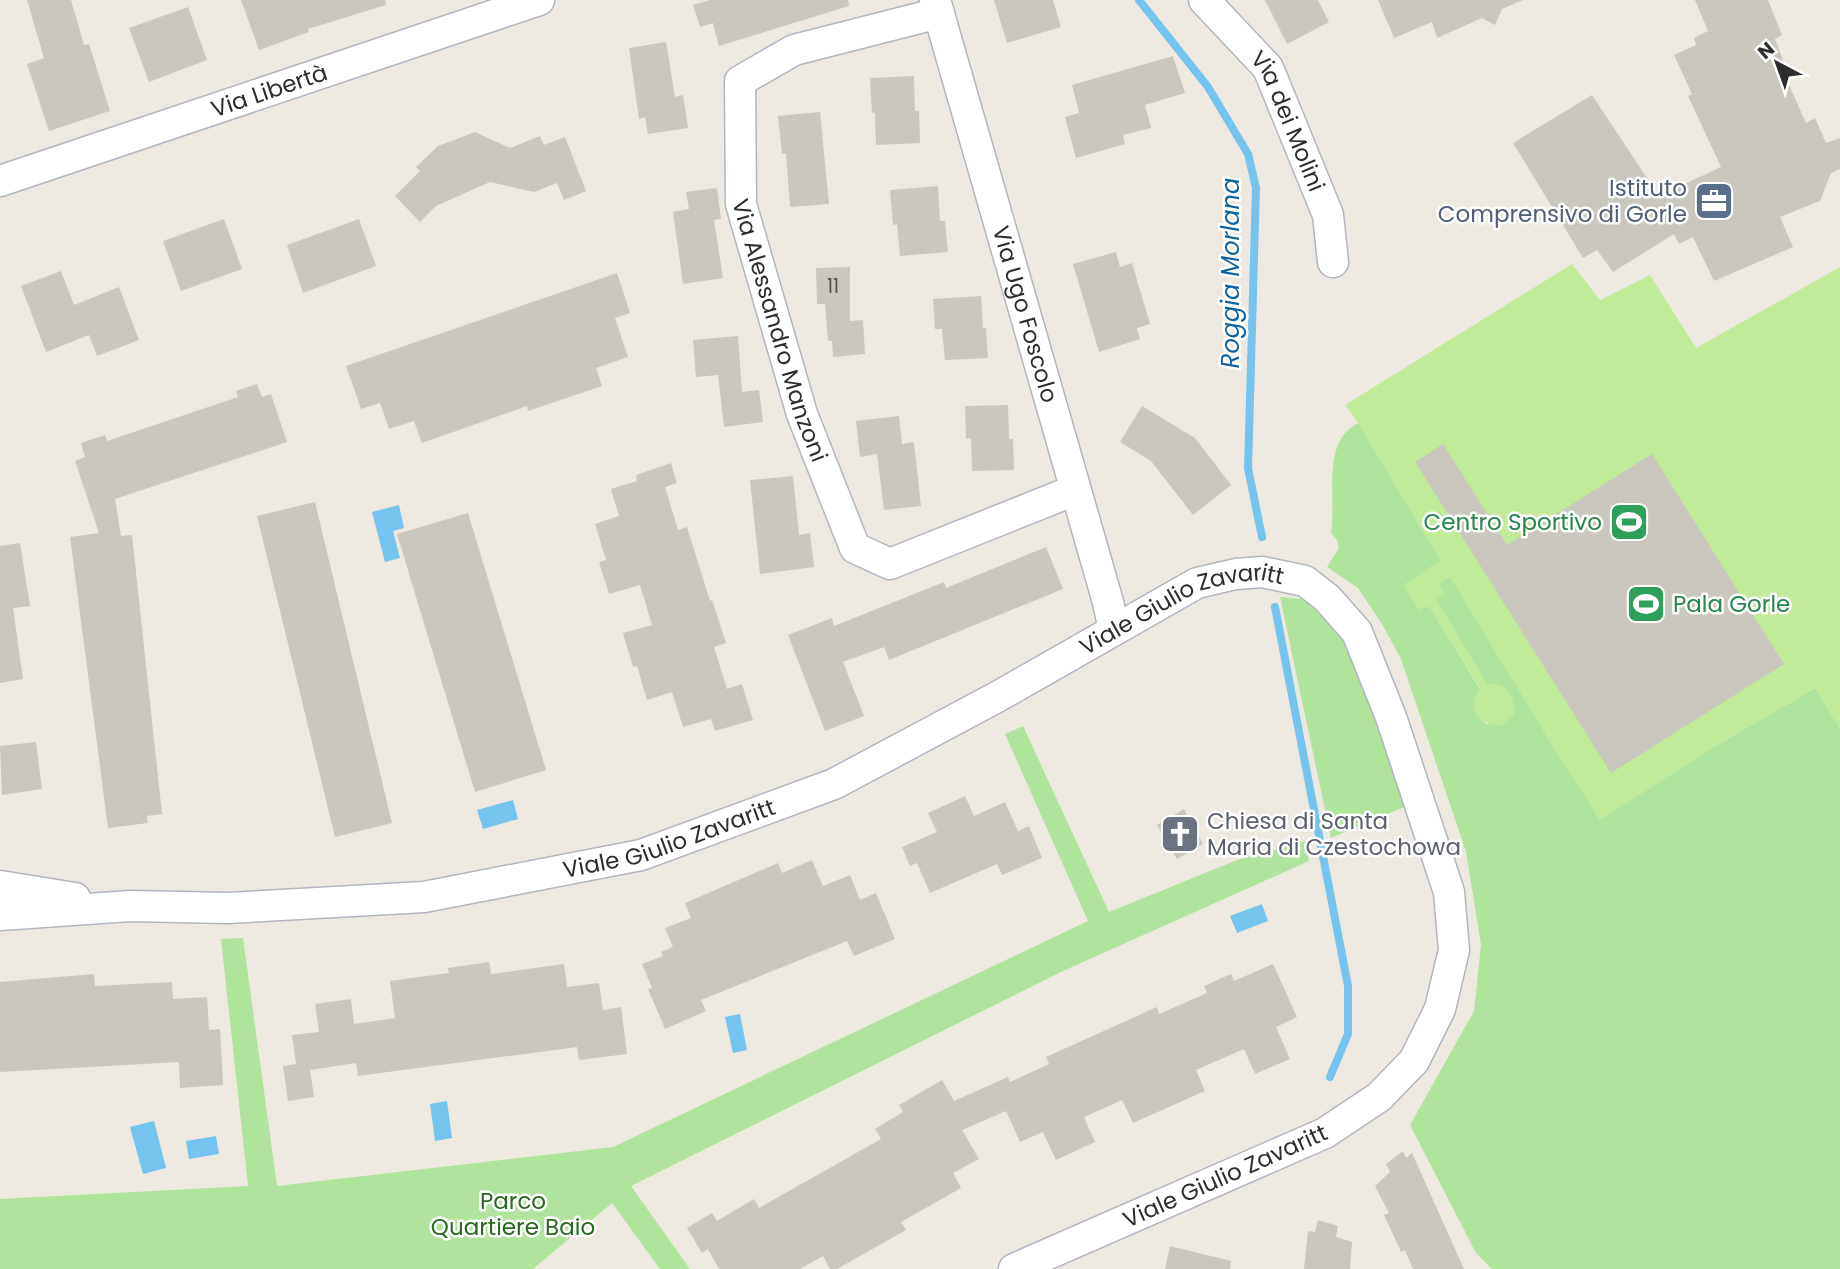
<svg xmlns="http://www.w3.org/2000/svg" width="1840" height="1269" font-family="Poppins,sans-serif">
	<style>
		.green { fill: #b0e49d }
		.pitch { fill: #c2eb99 }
		.water { fill: #75c4ee }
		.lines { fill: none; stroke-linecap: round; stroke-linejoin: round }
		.stream { stroke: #75c4ee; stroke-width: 8 }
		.building { fill: #cac7be }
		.minor-casing { stroke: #b3b5c0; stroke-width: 33 }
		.minor { stroke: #fff; stroke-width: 30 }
		.labels { text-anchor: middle; stroke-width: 5; stroke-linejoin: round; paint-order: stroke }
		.number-label { font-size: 19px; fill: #545451 }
		.street-label { font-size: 23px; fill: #2d2d2d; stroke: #fff }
		.service-label { font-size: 23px; fill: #4e5e75; stroke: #fff; text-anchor: end }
		.leisure-label { font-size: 23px; fill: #27864d; stroke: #fff; text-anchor: end }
		.worship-label { font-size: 23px; fill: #5b616d; stroke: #fff; text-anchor: start }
		.park-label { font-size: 23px; fill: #266b1c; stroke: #fff }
		.water-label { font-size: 24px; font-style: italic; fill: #0f629f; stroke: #fff }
	</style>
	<rect width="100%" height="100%" fill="#eee9e0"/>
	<path class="green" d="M1358 423 1441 561 1428 569 1429 606 1480 689C1471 703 1475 716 1488 725L1487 684 1435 599 1439 584 1451 576 1556 751 1601 819 1710 749 1815 688 1840 728V1269H1492L1476 1253 1410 1125 1474 1011 1481 945 1466 852 1401 659 1382 624 1358 588 1327 567 1339 548 1337 540 1331 533C1337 498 1320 443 1358 423Z
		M1280 597 1302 599 1320 604 1349 637 1409 805 1331 838Z
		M1023 726 1109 912 1237 860 1306 841 1309 861 1063 971 631 1186 690 1269H660L612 1203 533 1269H0V1199L248 1186 221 939 243 938 277 1186 613 1147 1088 921 1005 734Z"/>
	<path class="pitch" d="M1572 264 1600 300 1650 275 1696 348 1840 267V728L1815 688 1710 749 1600 820 1556 751 1450 577 1439 584 1445 595 1435 599 1487 684C1508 683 1513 694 1515 713L1502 725C1479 725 1465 710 1480 688L1429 606 1419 610 1403 585 1441 561 1358 423 1345 405Z"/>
	<path class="water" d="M399 505 404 528 393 531 400 558 385 562 372 512Z
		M513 800 518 819 483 829 477 810Z
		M1262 904 1268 921 1237 933 1230 916Z
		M740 1014 747 1050 733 1053 725 1017Z
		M447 1101 452 1138 435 1141 430 1104Z
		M154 1121 166 1168 143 1174 130 1127Z
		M216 1136 219 1154 189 1159 186 1141Z"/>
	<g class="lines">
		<path class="stream" d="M1139 0 1208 87 1248 154 1256 188 1248 468 1262 537
			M1275 607 1348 986V1034L1330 1077"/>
	</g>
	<path class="building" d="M27 0H71L84 45 89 44 110 111 49 131 27 64 44 58Z
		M241 0H385L386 5 308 29 309 32 259 50Z
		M710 0H848L849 6 719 46 713 23 700 27 693 5Z
		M994 0H1053L1061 27 1007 43Z
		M1265 0H1318L1329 22 1287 44Z
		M1378 0H1523L1502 9 1495 25 1482 18 1437 38 1432 22 1394 38Z
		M1695 0H1768L1782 35 1775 39 1785 65 1781 67 1806 123 1815 118 1826 143 1840 138V169L1831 173 1820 201 1780 217 1793 247 1714 281 1693 237 1679 244 1674 234 1613 272 1597 250 1583 258 1513 143 1592 95 1659 196 1721 167 1688 96 1692 94 1674 55 1696 45 1694 38 1708 31Z
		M188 7 207 60 149 82 129 28Z
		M666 42 675 97 683 95 688 128 648 134 645 117 639 119 629 48Z
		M1173 56 1185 93 1145 105 1151 128 1123 135 1125 144 1076 158 1065 117 1079 113 1072 85Z
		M914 76 915 111H919L920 143 876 145 875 112 872 113 870 78Z
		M820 112 829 204 790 207 786 153 782 154 778 116Z
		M475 132 510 148 540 136 544 145 565 137 586 191 564 200 557 183 534 192 490 182 436 206 420 222 395 196 420 171 416 167 438 146Z
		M938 186 940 221H945L948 252 900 256 897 224 893 225 890 190Z
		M717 188 721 219 714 220 723 278 683 284 673 212 689 209 686 192Z
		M224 219 242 269 181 291 163 241Z
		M359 219 376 266 303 293 287 245Z
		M1116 252 1120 267 1132 263 1150 324 1137 328 1140 339 1099 352 1073 264Z
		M850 267V321L863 320 865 354 833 357 832 341H828L825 304H817L816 268Z
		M61 271 74 305 119 287 139 340 97 356 89 335 46 352 21 286Z
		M617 273 630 313 615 318 628 357 596 368 602 386 528 411 527 406 422 443 414 421 389 429 380 403 361 409 346 366Z
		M981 296 983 328H986L988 358 945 360 942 329H935L933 299Z
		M738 336 742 392 759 390 763 422 724 427 718 375 696 377 693 340Z
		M257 384 262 397 271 394 287 442 115 499 121 536 132 535 162 814 147 816 148 823 108 828 70 537 99 533 75 461 85 457 81 443 105 435 107 441 238 397 236 391Z
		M1008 405 1009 439H1013L1014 470 972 471 971 438 966 439 965 406Z
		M1142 406 1195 438 1231 485 1193 515 1151 461 1120 442Z
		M899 416 902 444 914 442 921 506 884 510 877 454 860 457 856 421Z
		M1443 444 1507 545 1652 454 1784 664 1611 773 1415 462Z
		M671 463 677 483 665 487 678 530 687 527 710 601 712 600 726 643 714 647 727 689 742 684 753 720 715 731 711 719 683 727 672 692 647 700 637 666 633 667 623 633 652 625 640 585 609 594 599 562 606 560 595 524 619 516 611 489 637 481 636 475Z
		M793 476 799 535 810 533 814 567 760 574 750 480Z
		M315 502 392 823 335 837 257 516Z
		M468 513 546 770 475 792 397 534Z
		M20 543 30 606 6 609 13 608 23 679 0 683V546Z
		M1046 547 1063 589 889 660 884 647 843 662 864 716 825 731 788 635 832 618 834 626 944 582 946 588Z
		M36 742 42 789 2 795 0 746Z
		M965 796 974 816 1005 802 1018 831 1029 826 1042 858 1002 875 997 864 930 893 917 863 910 866 902 847 937 832 928 813Z
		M1184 809 1203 844 1177 859 1157 825Z
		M812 860 823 886 850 875 860 900 876 893 895 939 854 956 847 941 701 1000 706 1011 665 1029 648 989 652 988 642 964 663 956 661 952 673 947 665 928 691 918 685 903 778 863 782 873Z
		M489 962 491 974 564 964 567 987 599 983 603 1010 621 1007 627 1054 579 1060 577 1047 358 1076 356 1063 310 1070 314 1097 288 1101 283 1066 296 1064 292 1035 319 1032 315 1004 351 999 354 1024 395 1018 390 981 449 973 448 968Z
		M1273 964 1297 1017 1276 1027 1290 1059 1255 1074 1244 1049 1196 1070 1205 1091 1133 1123 1122 1100 1084 1117 1095 1142 1056 1160 1043 1132 1020 1142 1006 1111 962 1130 979 1159 953 1173 961 1188 901 1222 906 1230 837 1269H830L823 1256 800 1269H719L708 1249 702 1253 687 1228 712 1213 717 1221 754 1199 759 1208 881 1139 875 1129 903 1112 899 1105 942 1080 954 1101 1008 1077 1010 1082 1049 1064 1046 1057 1157 1007 1159 1014 1207 993 1204 986 1231 974 1234 981Z
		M94 974 95 986 172 982 173 999 207 997 209 1030 220 1029 223 1085 180 1088 179 1062 0 1072V982Z
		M1403 1151 1406 1158 1412 1153 1464 1269H1413L1405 1250 1401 1252 1384 1215 1389 1213 1375 1186 1390 1172 1386 1164Z
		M1318 1220 1338 1226 1336 1237 1352 1242 1350 1269H1304L1308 1231 1315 1232Z
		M1170 1246 1231 1261 1230 1269H1165Z"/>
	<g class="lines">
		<g class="minor-casing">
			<g id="minor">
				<path id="s1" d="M935 0 1108 602 1114 630"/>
				<path id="s2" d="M1204 0 1268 68 1328 215 1333 262"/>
				<path id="s3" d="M939 13 794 50 740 81 741 204 802 414 855 548 890 564 1075 490"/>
				<path id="s4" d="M0 181 539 0"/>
				<path d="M0 886 75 898"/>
				<path id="s5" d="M0 915 130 906 228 908 424 897 641 855 834 784 997 697 1197 583 1236 574 1262 572 1305 581 1327 598 1357 632 1391 717 1449 892 1454 950 1440 1009 1414 1061 1379 1097 1325 1133 1014 1269"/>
			</g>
		</g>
		<use href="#minor" class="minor"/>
	</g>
	<defs>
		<g id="office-square" transform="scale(2.0125)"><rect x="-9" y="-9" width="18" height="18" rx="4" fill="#5c6f8a" stroke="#fff"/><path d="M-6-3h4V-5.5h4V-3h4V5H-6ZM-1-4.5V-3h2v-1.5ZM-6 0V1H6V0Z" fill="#fff"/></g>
		<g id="stadium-square" transform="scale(2.0125)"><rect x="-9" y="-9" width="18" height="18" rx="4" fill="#2e9e5b" stroke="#fff"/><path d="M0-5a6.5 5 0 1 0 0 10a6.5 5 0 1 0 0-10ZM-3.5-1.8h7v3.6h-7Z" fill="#fff"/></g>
		<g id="church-square" transform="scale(2.0125)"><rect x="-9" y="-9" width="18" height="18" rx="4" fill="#6b7280" stroke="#fff"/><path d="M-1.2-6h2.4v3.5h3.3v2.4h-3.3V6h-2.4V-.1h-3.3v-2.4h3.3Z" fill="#fff"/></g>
	</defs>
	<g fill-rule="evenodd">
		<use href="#office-square" x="1714" y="201"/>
		<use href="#stadium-square" x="1629" y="522"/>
		<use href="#stadium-square" x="1646" y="604"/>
		<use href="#church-square" x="1180" y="834"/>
	</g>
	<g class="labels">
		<g class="number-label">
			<text x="833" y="293">11</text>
		</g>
		<g class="street-label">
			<text dy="8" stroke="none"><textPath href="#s4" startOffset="284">Via Libertà</textPath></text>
			<text dy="8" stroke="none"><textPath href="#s2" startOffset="150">Via dei Molini</textPath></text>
			<text dy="8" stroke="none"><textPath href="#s1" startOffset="327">Via Ugo Foscolo</textPath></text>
			<text dy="8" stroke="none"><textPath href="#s3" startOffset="467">Via Alessandro Manzoni</textPath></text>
			<text dy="8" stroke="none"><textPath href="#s5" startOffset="1244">Viale Giulio Zavaritt</textPath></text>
			<text dy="8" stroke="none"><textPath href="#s5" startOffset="677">Viale Giulio Zavaritt</textPath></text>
			<text transform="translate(1225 1176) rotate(-24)" y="8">Viale Giulio Zavaritt</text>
		</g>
		<g class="service-label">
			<text x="1687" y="196">Istituto<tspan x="1687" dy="26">Comprensivo di Gorle</tspan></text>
		</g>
		<g class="leisure-label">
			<text x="1602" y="530">Centro Sportivo</text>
			<text x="1673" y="612" text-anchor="start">Pala Gorle</text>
		</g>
		<g class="worship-label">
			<text x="1207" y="829">Chiesa di Santa<tspan x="1207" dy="26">Maria di Czestochowa</tspan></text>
		</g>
		<g class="park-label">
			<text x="513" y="1209">Parco<tspan x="513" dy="26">Quartiere Baio</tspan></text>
		</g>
		<g class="water-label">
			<text transform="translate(1231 273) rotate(-90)" y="8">Roggia Morlana</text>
		</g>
	</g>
	<g transform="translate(1777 63) rotate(319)" stroke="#ffffff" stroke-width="5" paint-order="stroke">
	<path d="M0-5L12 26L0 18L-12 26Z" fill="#2d2d2d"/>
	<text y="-10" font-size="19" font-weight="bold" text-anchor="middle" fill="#2d2d2d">N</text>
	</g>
</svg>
